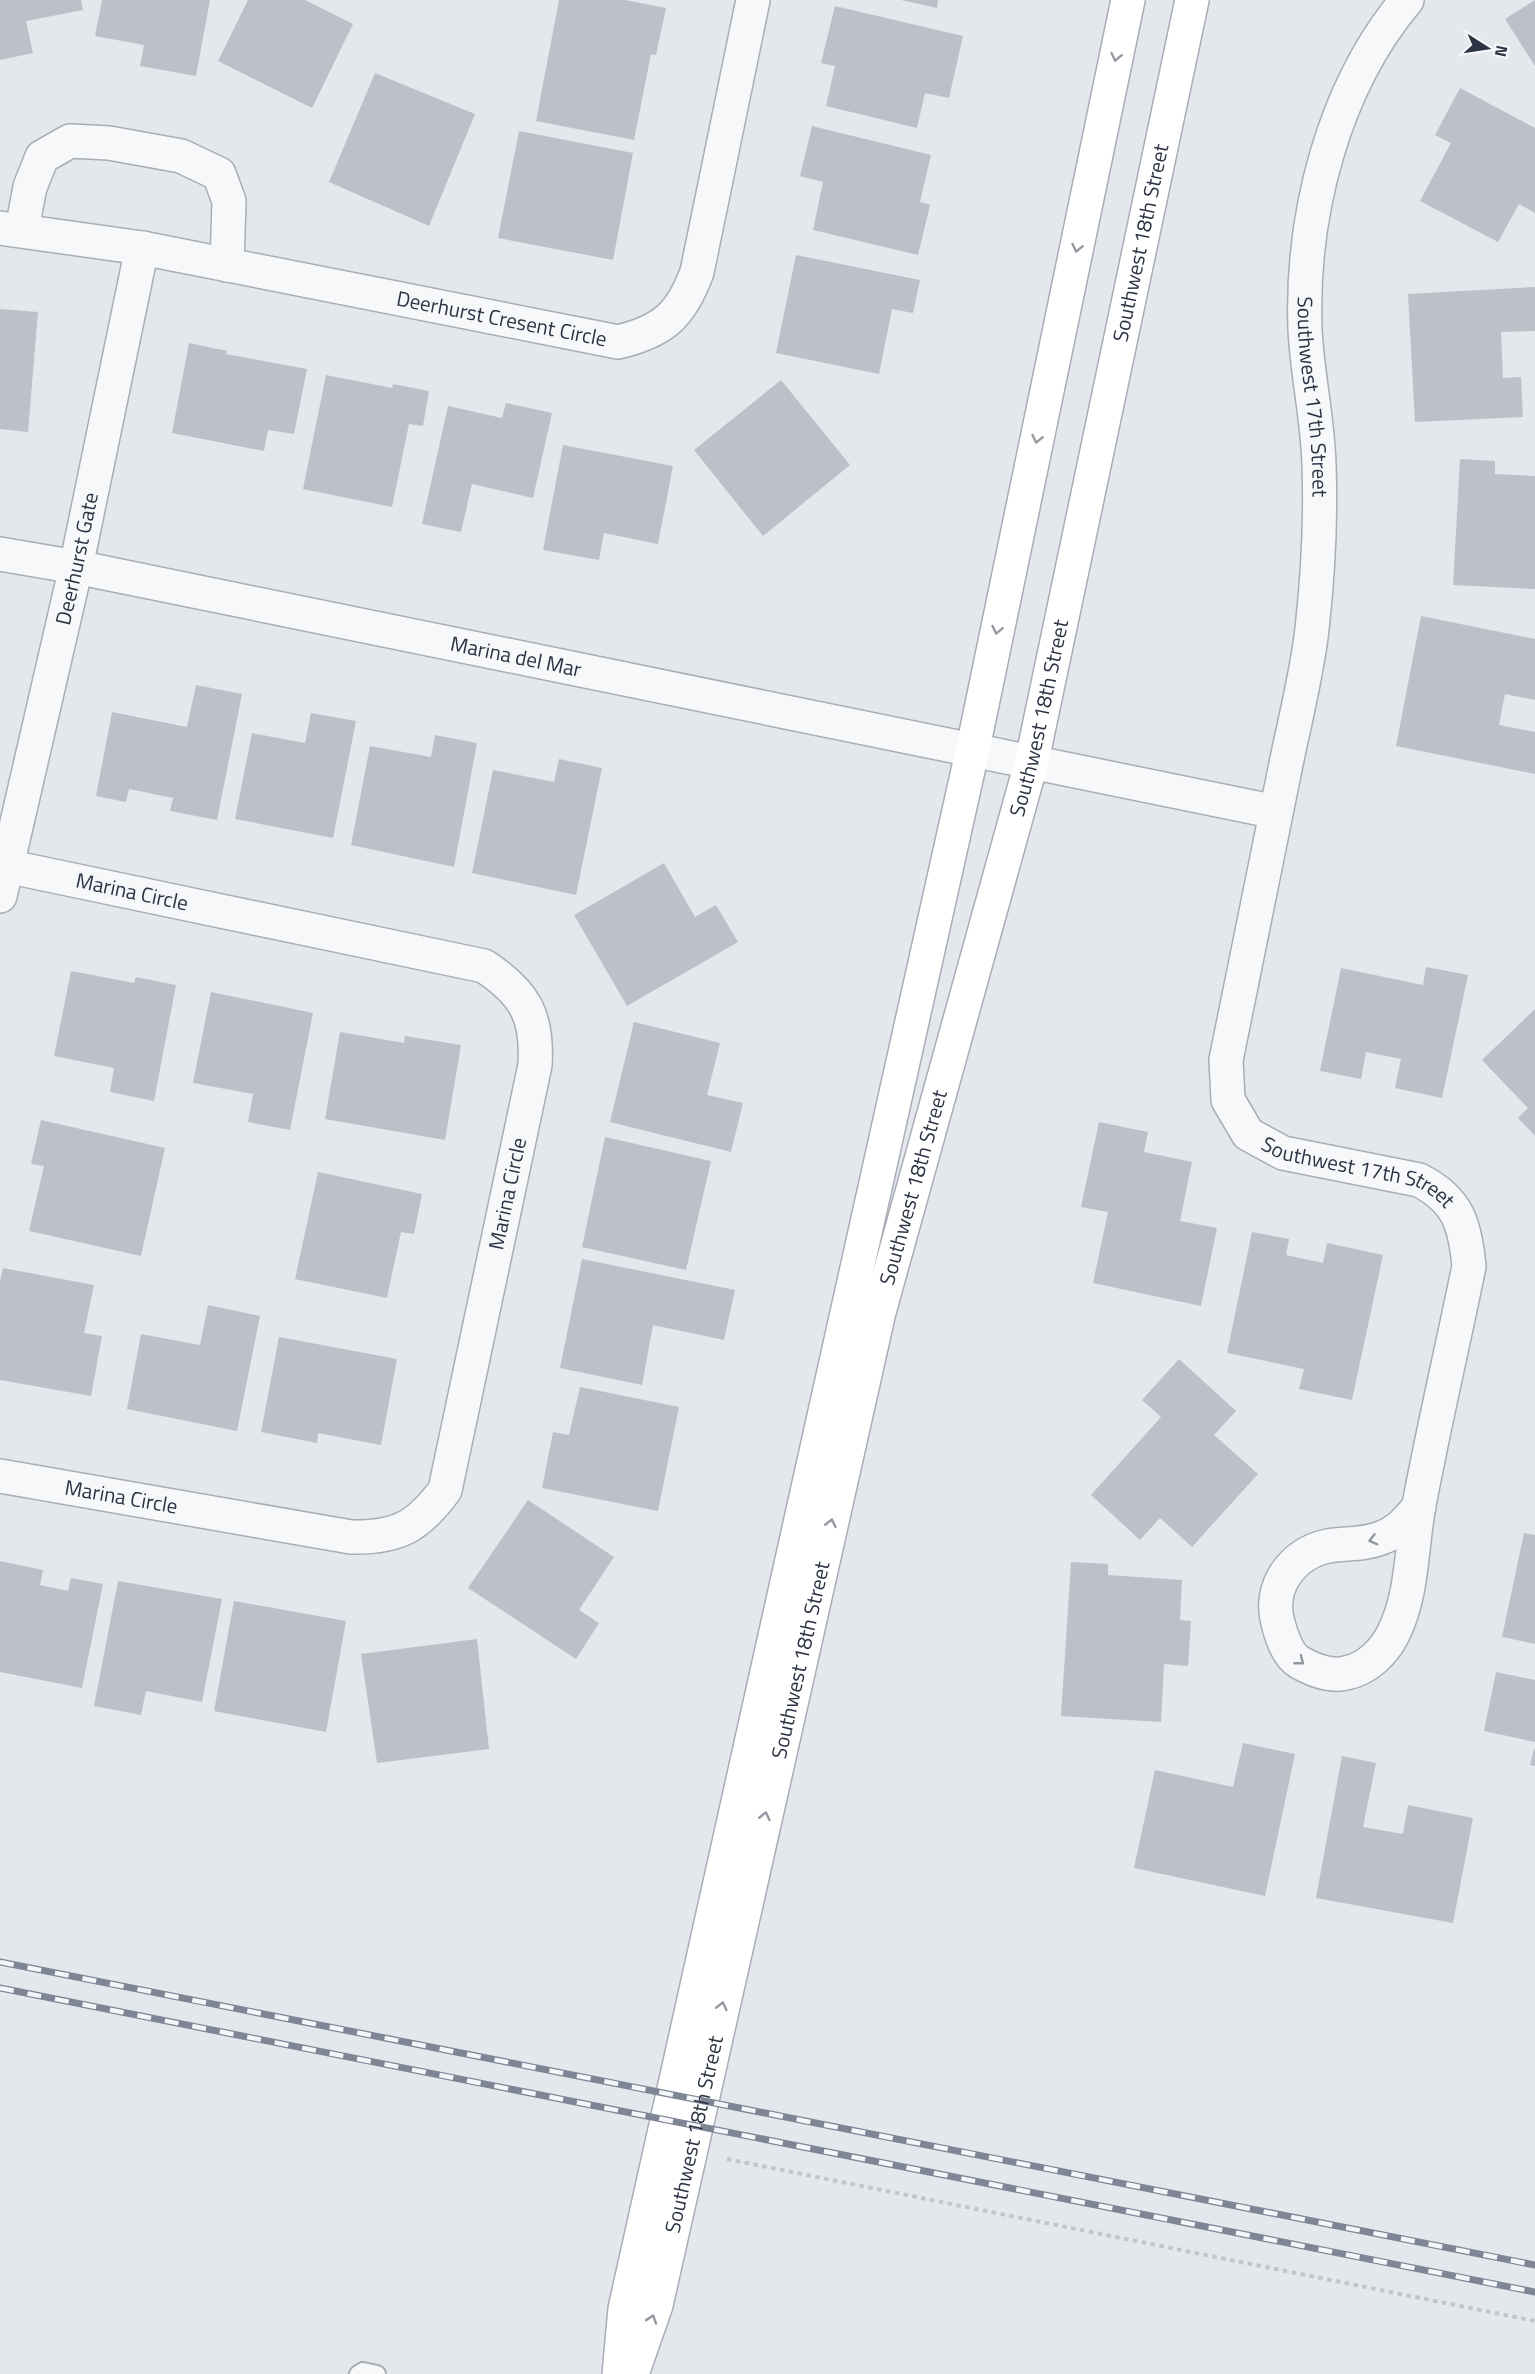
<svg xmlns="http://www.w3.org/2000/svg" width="1535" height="2374" font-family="'Titillium Web',sans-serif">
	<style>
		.building { fill: #bcc0c9 }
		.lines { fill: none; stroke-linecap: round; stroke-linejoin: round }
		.service-casing { stroke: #a9adb6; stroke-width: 20 }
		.minor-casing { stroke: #a9adb6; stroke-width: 36 }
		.secondary-casing { stroke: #a9adb6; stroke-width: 36 }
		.path { stroke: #c2c5cb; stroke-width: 4; stroke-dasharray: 4.5 4.5; stroke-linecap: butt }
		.service { stroke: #f7f8fa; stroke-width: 16 }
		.minor { stroke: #f7f8fa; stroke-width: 33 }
		.secondary { stroke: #fff; stroke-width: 33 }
		.rail-casing { stroke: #7e8595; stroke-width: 7 }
		.rail { stroke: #f4f6f9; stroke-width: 4.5; stroke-dasharray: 14; stroke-linecap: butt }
		.oneway { stroke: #9699a2 }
		.oneway2 { stroke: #92969f }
		.labels { text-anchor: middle; stroke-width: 6; stroke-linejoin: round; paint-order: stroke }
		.street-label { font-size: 21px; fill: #2c3344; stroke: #f4f6f9 }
	</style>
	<rect width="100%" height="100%" fill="#e4e7ec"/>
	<path class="building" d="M0 0H81L83 10 26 21 33 53 0 60Z
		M102 0H210L196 76 140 66 144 45 95 36Z
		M248 0H305L353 24 312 108 218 61Z
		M559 0H625L666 8 656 55 651 54 634 140 536 121Z
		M901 0H938L937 8Z
		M1535 0V66L1505 19Z
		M835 6 963 36 949 98 925 93 917 128 826 106 835 66 821 63Z
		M375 73 475 114 429 226 329 182Z
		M1460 88 1535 128V213L1519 204 1498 242 1420 201 1451 143 1435 135Z
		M812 126 931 155 920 202 930 205 918 255 813 230 823 182 800 176Z
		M519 131 633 153 613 260 498 238Z
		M796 255 920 280 913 313 892 309 879 374 776 353Z
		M1535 287V331L1501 332 1503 378 1521 377 1523 417 1415 422 1408 294Z
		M0 309 38 312 28 432 0 429Z
		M189 343 227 351 226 354 307 369 294 434 268 430 264 451 172 433Z
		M326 375 392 388 393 384 429 391 423 426 409 424 392 507 303 489Z
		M781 380 850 465 763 536 694 450Z
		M506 403 552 413 533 498 472 484 461 532 422 524 448 406 502 418Z
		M563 445 673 466 658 544 604 533 599 560 543 550Z
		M1460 459 1495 461V474L1535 476V589L1453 585Z
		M1421 616 1535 639V700L1505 694 1499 725 1535 732V774L1396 746Z
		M196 685 242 694 217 820 170 811 173 798 129 789 126 802 96 796 112 712 187 727Z
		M311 713 356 721 333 838 235 819 252 733 305 743Z
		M435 735 477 743 454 867 351 845 370 746 431 757Z
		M559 759 602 768 576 895 472 873 493 770 554 782Z
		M664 863 695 917 716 905 738 942 627 1006 574 915Z
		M1426 967 1468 975 1442 1098 1395 1088 1401 1059 1366 1052 1361 1079 1320 1071 1341 968 1423 985Z
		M71 971 134 983 136 977 176 985 154 1101 110 1092 114 1068 54 1056Z
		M211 992 313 1013 290 1130 248 1122 253 1094 193 1083Z
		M1535 1009V1136L1518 1118 1528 1108 1482 1060Z
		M634 1022 720 1043 707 1095 743 1103 731 1152 610 1122Z
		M340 1032 404 1043 405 1036 461 1045 445 1140 325 1119Z
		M41 1120 165 1148 141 1256 29 1231 44 1166 31 1164Z
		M1099 1122 1148 1132 1144 1152 1192 1162 1180 1221 1217 1228 1201 1306 1093 1283 1108 1212 1081 1207Z
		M605 1137 711 1161 686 1270 582 1247Z
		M318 1172 422 1194 414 1234 401 1232 387 1298 295 1279Z
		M1252 1232 1289 1239 1286 1255 1323 1263 1327 1243 1383 1255 1352 1400 1299 1389 1304 1369 1227 1353Z
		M582 1259 735 1290 724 1340 653 1325 642 1385 560 1368Z
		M3 1268 94 1285 84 1333 102 1336 91 1396 0 1380V1281Z
		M208 1305 260 1316 237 1431 127 1409 141 1334 200 1345Z
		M279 1337 397 1359 381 1445 318 1433 317 1443 261 1432Z
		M1179 1359 1236 1411 1214 1435 1258 1474 1192 1547 1160 1518 1140 1540 1091 1495 1161 1417 1142 1400Z
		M580 1387 679 1407 658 1511 542 1488 553 1432 569 1435Z
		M528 1500 614 1557 579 1610 599 1623 576 1659 468 1588Z
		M1524 1533 1535 1535V1644L1502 1637Z
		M0 1561 43 1570 40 1585 68 1591 71 1578 103 1584 82 1688 0 1672Z
		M1071 1562 1108 1564V1575L1182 1580 1180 1620 1191 1621 1188 1666 1164 1664 1161 1722 1061 1716Z
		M118 1581 222 1599 202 1702 146 1691 141 1715 94 1706Z
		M234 1601 346 1621 326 1732 214 1711Z
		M477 1639 489 1749 377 1763 361 1654Z
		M1496 1672 1535 1680V1742L1484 1731Z
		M1243 1743 1295 1754 1265 1896 1134 1868 1155 1770 1233 1787Z
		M1534 1749H1535V1766L1530 1765Z
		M1342 1756 1376 1763 1363 1827 1403 1834 1408 1805 1473 1818 1453 1923 1316 1898Z"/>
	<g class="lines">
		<g class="service-casing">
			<path id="service" d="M358 2374 363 2371 377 2374"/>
		</g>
		<g class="minor-casing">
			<g id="minor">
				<path id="s1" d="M1407 0C1333 88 1301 215 1305 329 1307 374 1318 420 1319 465 1321 520 1318 575 1312 629 1307 674 1295 720 1286 764 1266 863 1246 961 1226 1060L1228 1100 1248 1134 1283 1153 1419 1180C1458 1200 1465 1224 1469 1266 1453 1345 1434 1425 1419 1505 1411 1548 1413 1595 1393 1634 1384 1652 1367 1669 1346 1673 1330 1677 1313 1670 1299 1662 1288 1656 1281 1635 1278 1623 1268 1588 1291 1554 1328 1546 1345 1543 1364 1545 1381 1538 1398 1532 1408 1520 1419 1507"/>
				<path id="s2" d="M0 228 142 248 618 342C664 331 681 315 697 272L753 0"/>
				<path d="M22 229 30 187 42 157 70 141 109 143 181 156 219 174 229 201 227 265"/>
				<path id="s3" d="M0 554 76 567 1276 812"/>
				<path id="s4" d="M0 896 76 567 142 248"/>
				<path id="s5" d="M0 1476 351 1537C397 1538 418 1527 445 1490L535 1065C538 1016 525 993 484 966L6 866"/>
			</g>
		</g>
		<g class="secondary-casing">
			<g id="secondary">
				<path d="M619 2374 625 2309 973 748 1128 0"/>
				<path id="s6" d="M632 2374 656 2305 879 1312 1032 760 1192 0"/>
			</g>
		</g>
		<path class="path" d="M727 2159 1535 2321"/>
		<use href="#service" class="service"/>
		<use href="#minor" class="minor"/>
		<use href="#secondary" class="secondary"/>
		<g class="rail-casing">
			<path id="rail" d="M0 1962 1535 2265
				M0 1988 1535 2292"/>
		</g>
		<use href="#rail" class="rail"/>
	</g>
	<defs><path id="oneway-chevron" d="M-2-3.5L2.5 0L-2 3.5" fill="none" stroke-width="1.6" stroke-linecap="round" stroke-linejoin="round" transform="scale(1.5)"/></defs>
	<g class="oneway">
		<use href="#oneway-chevron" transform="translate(1116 57) rotate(102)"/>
		<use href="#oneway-chevron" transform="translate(1077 248) rotate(102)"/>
		<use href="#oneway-chevron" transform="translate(1037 439) rotate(102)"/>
		<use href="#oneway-chevron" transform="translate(997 630) rotate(102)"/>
		<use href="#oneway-chevron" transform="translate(831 1523) rotate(-77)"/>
		<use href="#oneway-chevron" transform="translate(765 1816) rotate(-77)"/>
		<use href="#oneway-chevron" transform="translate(722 2006) rotate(-77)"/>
		<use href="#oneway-chevron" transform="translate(652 2319) rotate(-71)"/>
	</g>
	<g class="oneway2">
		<use href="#oneway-chevron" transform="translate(1373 1540) rotate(165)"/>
		<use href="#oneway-chevron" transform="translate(1300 1661) rotate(38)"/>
	</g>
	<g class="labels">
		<g class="street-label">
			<text dy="7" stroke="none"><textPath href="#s6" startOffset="2192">Southwest 18th Street</textPath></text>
			<text dy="7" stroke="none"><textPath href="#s2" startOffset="510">Deerhurst Cresent Circle</textPath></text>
			<text dy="7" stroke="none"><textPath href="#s1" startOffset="420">Southwest 17th Street</textPath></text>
			<text dy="7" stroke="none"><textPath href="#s4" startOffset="346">Deerhurst Gate</textPath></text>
			<text dy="7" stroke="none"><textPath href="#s3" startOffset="526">Marina del Mar</textPath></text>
			<text dy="7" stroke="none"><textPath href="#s6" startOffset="1706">Southwest 18th Street</textPath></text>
			<text transform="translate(132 892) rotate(12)" y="7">Marina Circle</text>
			<text dy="7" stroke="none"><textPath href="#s1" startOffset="1290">Southwest 17th Street</textPath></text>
			<text dy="7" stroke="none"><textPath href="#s6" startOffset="1220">Southwest 18th Street</textPath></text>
			<text dy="7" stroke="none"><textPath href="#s5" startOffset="770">Marina Circle</textPath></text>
			<text dy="7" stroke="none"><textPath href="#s5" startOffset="123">Marina Circle</textPath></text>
			<text dy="7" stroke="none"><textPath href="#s6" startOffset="734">Southwest 18th Street</textPath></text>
			<text dy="7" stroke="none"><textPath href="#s6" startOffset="248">Southwest 18th Street</textPath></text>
		</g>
	</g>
	<g transform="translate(1487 48) rotate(102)" stroke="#f4f6f9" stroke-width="4.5" paint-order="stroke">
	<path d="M0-4.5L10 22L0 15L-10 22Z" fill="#2c3344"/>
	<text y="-9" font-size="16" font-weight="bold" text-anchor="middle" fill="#2c3344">N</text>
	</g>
</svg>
